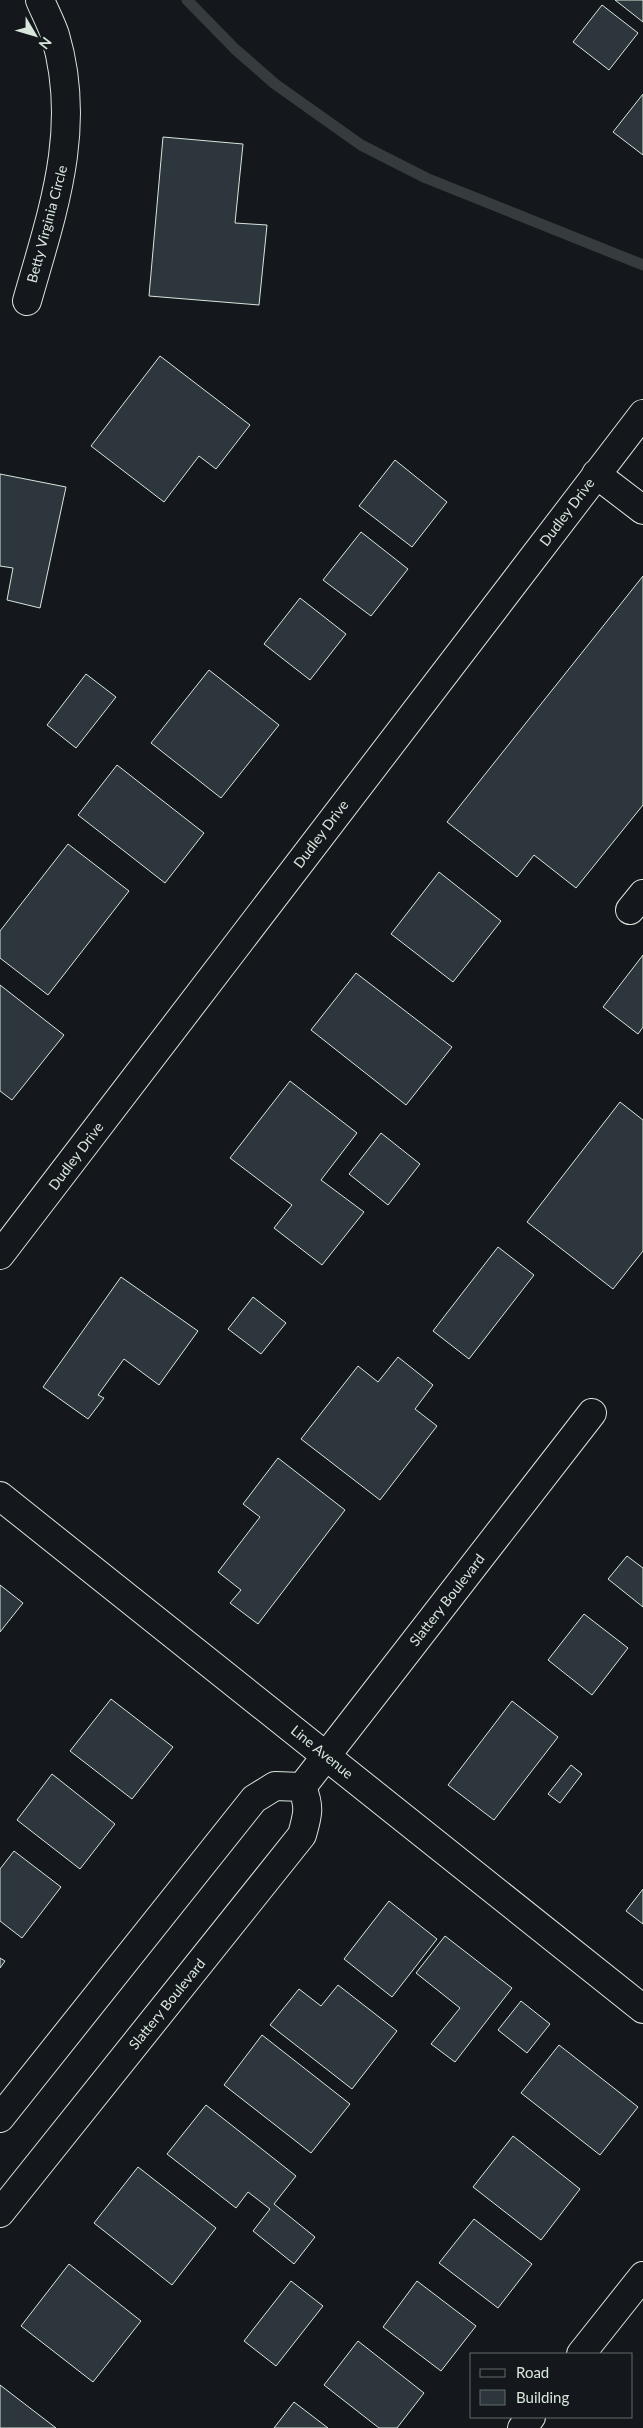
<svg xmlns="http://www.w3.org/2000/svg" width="643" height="2428" font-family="Lato,sans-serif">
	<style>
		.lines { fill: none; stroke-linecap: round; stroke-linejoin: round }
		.stream { stroke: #363b3e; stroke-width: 11 }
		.building { fill: #2c363c; stroke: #d8e6dc }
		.street-casing { stroke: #d8e6dc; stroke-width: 30 }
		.secondary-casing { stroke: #d8e6dc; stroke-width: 30 }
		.street { stroke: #14181c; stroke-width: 28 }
		.secondary { stroke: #14181c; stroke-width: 28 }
		.labels { text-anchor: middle; stroke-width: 4; stroke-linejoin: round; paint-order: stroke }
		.street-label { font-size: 14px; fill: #d8e6dc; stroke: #14181c }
	</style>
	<rect width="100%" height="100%" fill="#14181c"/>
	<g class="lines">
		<path class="stream" d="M187 0 235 49 275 84 361 145 426 178 643 265"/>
	</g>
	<path class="building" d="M615 0H643V22Z
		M602 5 638 33 609 70 573 42Z
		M643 94V155L613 132Z
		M163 137 243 144 235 223 267 225 259 305 149 296Z
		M160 356 250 425 216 469 199 456 164 502 91 446Z
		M395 460 447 502 412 547 359 506Z
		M0 474 66 487 40 608 7 600 13 568 0 566Z
		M361 532 408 569 371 616 323 580Z
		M643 576V805L576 888 534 855 517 877 447 822Z
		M300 598 346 634 310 680 264 644Z
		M209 670 279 725 221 798 151 743Z
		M86 674 116 697 76 748 47 725Z
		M117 765 204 833 165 883 78 815Z
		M68 844 129 891 48 995 0 958V931Z
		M439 872 501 921 453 982 391 934Z
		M643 955V1027L638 1034 603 1007Z
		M356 973 452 1047 406 1105 311 1030Z
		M0 985 64 1035 12 1100 0 1091Z
		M290 1081 357 1133 321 1180 364 1212 322 1265 274 1228 292 1205 230 1158Z
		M620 1102 643 1120V1251L613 1289 527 1222Z
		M381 1133 420 1164 388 1205 349 1174Z
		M498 1247 534 1275 469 1359 433 1331Z
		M121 1277 198 1331 159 1385 124 1359 98 1395 104 1398 88 1419 43 1387Z
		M253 1297 286 1323 261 1354 228 1329Z
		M398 1357 433 1385 415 1409 437 1426 380 1500 301 1439 358 1366 378 1382Z
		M278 1458 345 1510 258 1624 230 1603 241 1590 218 1572 260 1517 243 1504Z
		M627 1556 643 1568V1607L608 1579Z
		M0 1585 23 1603 0 1632Z
		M584 1614 628 1648 592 1695 548 1660Z
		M111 1699 173 1747 132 1799 70 1751Z
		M512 1701 558 1737 494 1820 448 1785Z
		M571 1765 582 1774 560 1803 548 1794Z
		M52 1774 115 1824 80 1869 17 1820Z
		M14 1851 61 1887 22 1938 0 1921V1869Z
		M643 1889V1924L626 1911Z
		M389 1901 437 1939 392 1997 344 1959Z
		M445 1936 512 1988 455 2062 431 2044 460 2008 416 1973Z
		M0 1958 5 1961 0 1968Z
		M338 1985 397 2031 352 2089 270 2025 299 1989 321 2006Z
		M521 2001 550 2024 527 2053 498 2030Z
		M262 2035 350 2104 311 2153 224 2085Z
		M559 2045 638 2107 600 2155 521 2093Z
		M206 2105 296 2176 274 2204 315 2237 294 2264 253 2231 270 2209 248 2192 236 2208 167 2154Z
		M513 2136 580 2189 541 2240 473 2187Z
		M138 2167 216 2228 172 2285 94 2223Z
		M474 2219 532 2264 498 2308 439 2263Z
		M69 2264 141 2321 93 2382 21 2326Z
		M291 2281 323 2306 276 2366 244 2341Z
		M417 2281 476 2326 441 2371 383 2327Z
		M358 2341 424 2393 397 2428H379L324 2385Z
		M0 2385 56 2428H0Z
		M294 2402 328 2428H274Z"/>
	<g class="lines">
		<g class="street-casing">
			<path id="street" d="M27 301C52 213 83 129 55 35 51 23 45 12 40 0
				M596 474 643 510
				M630 910 643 894
				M0 1255 643 414
				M302 1787 592 1413
				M0 2118 254 1799 275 1786 302 1787
				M0 2213 302 1835C308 1814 310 1807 302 1787
				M581 2354 643 2276
				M522 2428 531 2417"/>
		</g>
		<g class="secondary-casing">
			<path id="secondary" d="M0 1496 643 2009"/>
		</g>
		<use href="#street" class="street"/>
		<use href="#secondary" class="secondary"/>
	</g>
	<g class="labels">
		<g class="street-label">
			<text transform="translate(47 224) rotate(-75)" y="5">Betty Virginia Circle</text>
			<text transform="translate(567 512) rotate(-53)" y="5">Dudley Drive</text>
			<text transform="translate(321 834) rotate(-53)" y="5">Dudley Drive</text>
			<text transform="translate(76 1156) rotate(-53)" y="5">Dudley Drive</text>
			<text transform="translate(447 1600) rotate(-52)" y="5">Slattery Boulevard</text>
			<text transform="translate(322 1752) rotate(39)" y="5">Line Avenue</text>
			<text transform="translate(167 2004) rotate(-51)" y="5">Slattery Boulevard</text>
		</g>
	</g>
	<rect x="470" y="2353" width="162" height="65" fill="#14181c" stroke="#626a69"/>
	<rect x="480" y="2369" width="25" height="8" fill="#14181c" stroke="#626a69"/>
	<text x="516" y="2378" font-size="15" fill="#d8e6dc">Road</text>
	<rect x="480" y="2390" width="25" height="15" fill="#2c363c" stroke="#626a69"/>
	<text x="516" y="2403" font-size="15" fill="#d8e6dc">Building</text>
	<g transform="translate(35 35) rotate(128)" stroke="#14181c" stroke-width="4" paint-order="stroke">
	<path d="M0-4L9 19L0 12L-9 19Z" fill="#d8e6dc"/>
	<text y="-8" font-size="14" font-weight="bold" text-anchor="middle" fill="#d8e6dc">N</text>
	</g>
</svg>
